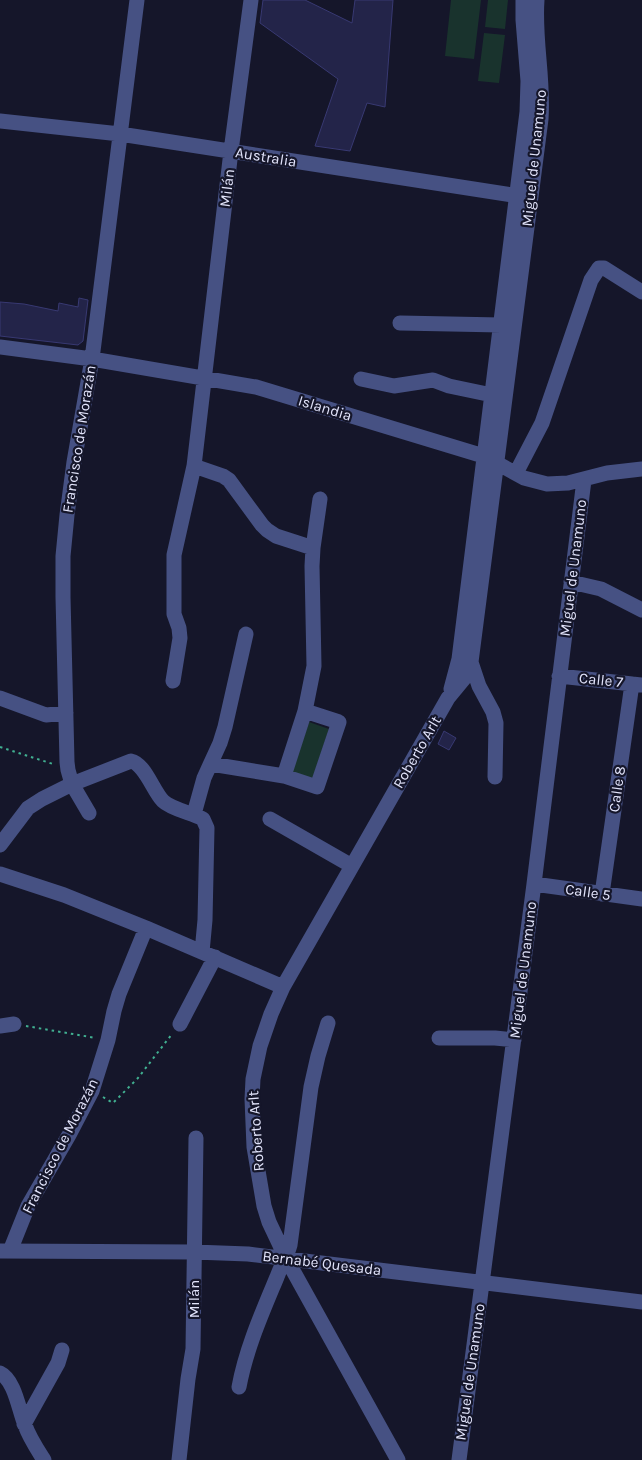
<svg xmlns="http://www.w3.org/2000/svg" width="642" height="1460" font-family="Karla,sans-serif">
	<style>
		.green { fill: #19332d }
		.building { fill: #232449; stroke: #383972 }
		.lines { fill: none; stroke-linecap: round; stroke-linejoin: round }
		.path { stroke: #41b091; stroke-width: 2; stroke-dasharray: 2.5 4; stroke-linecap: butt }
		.minor { stroke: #465183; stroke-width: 15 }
		.labels { text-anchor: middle; stroke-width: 4.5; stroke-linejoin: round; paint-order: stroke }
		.street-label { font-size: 15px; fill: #e2e4fb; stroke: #15162a }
	</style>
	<rect width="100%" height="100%" fill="#15162a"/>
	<path class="green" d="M451 0H481L474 59 445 56Z
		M488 0H508L505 29 485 27Z
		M484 33 505 35 499 83 478 81Z
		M309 722 329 729 312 780 292 773Z"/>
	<path class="building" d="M263 0H305L352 23 355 0H393L385 107 367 103 350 151 315 146 338 79 260 23Z
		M79 298 88 300 83 341 78 345 0 336V302L24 304 58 311 59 303 78 307Z
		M444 731 456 738 449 750 438 744Z"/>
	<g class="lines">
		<path class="path" d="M0 747 53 764
			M26 1026 96 1038
			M103 1097 113 1103 138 1078 172 1034"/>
		<path class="minor" d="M0 121 120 134 525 197
			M400 323 501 325
			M0 347 92 359 256 387 477 454 484 456 524 478 547 484 568 483 607 473 642 469
			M361 379 394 386 433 380 449 386 492 395
			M194 466 223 476 229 480 262 525 267 530 276 536 313 548
			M516 473 542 423 591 280 599 268H604L642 292
			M571 582 601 589 642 610
			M471 662 479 686 493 712 496 723 495 777
			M559 676 642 685
			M173 681 180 638 179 628 174 614V555L194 466 231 151 251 0
			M451 689 459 659 527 112 528 81 523 20V0
			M0 698 46 715 66 713
			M211 764 284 776 317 787 339 722 305 711
			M284 776 305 711 314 666 312 566 313 548 320 499
			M89 813 72 784 131 761C145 764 153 791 163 801 171 809 192 813 203 819L207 828 205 920 202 952
			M194 814 204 778 220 743 225 727 246 634
			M270 819 352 866
			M0 845 28 808 42 799 72 784 68 770 67 762 63 597V556L67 515 74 462 92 359 137 0
			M0 874 64 895 146 928 283 987
			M534 884 642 899
			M602 894 632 684
			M180 1024 215 957
			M0 1026 14 1024
			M439 1038H495L514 1040
			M0 1251 194 1252 248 1254 642 1302
			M10 1251 28 1206 69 1135 92 1091 108 1040 114 1011 119 994 146 928
			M0 1373C15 1380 19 1411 25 1425 29 1437 37 1449 44 1460
			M239 1387C246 1349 262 1313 277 1277 281 1266 287 1256 290 1245L311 1087 318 1056 328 1023
			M24 1424 58 1363 62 1350
			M179 1460 188 1379 193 1349 196 1138
			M398 1460 286 1258 269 1222 264 1206 254 1147 252 1099 253 1079 260 1046 271 1014 283 987 448 698 467 675 471 662 541 119C544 79 534 40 537 0
			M459 1460 534 884 584 480"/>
	</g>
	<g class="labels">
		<g class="street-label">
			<text transform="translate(266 157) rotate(9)" y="5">Australia</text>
			<text transform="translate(534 158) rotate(-84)" y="5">Miguel de Unamuno</text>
			<text transform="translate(227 188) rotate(-83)" y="5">Milán</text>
			<text transform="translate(325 408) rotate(17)" y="5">Islandia</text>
			<text transform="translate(79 439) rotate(-81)" y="5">Francisco de Morazán</text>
			<text transform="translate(573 568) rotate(-83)" y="5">Miguel de Unamuno</text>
			<text transform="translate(601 680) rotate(6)" y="5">Calle 7</text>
			<text transform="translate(417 752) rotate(-60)" y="5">Roberto Arlt</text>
			<text transform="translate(617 789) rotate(-82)" y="5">Calle 8</text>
			<text transform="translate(588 892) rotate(8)" y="5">Calle 5</text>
			<text transform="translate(523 970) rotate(-83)" y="5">Miguel de Unamuno</text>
			<text transform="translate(256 1131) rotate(-94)" y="5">Roberto Arlt</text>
			<text transform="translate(60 1146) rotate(-63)" y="5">Francisco de Morazán</text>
			<text transform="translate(322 1263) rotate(7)" y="5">Bernabé Quesada</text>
			<text transform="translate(194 1299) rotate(-90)" y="5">Milán</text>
			<text transform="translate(470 1372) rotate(-82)" y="5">Miguel de Unamuno</text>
		</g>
	</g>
</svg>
